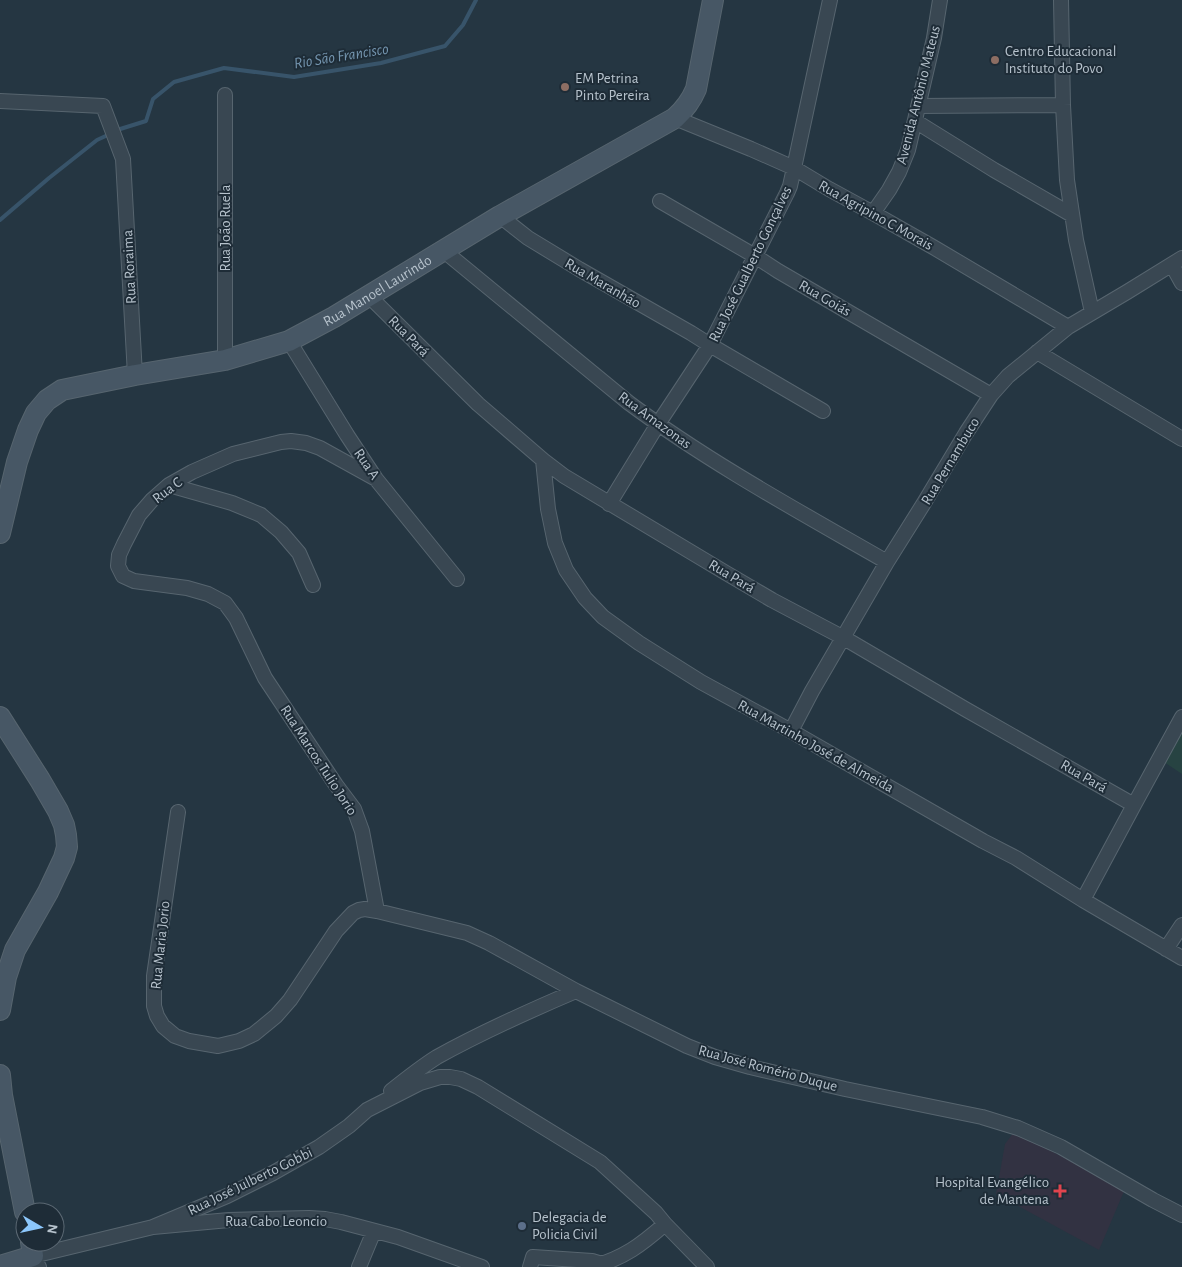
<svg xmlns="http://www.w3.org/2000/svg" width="1182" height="1267" font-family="'Alegreya Sans',sans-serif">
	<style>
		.medical { fill: #323242 }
		.green { fill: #274342 }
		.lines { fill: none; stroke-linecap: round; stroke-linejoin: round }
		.stream { stroke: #38546a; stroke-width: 4 }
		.street-casing { stroke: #57656f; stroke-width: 16 }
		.secondary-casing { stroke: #57656f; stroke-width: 22 }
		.street { stroke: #394752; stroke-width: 14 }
		.secondary { stroke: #475765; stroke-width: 20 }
		.education-dot { fill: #8d6e63; stroke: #1e2c37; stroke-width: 2 }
		.health-dot { fill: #e0444e; stroke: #1e2c37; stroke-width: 2 }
		.service-dot { fill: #5c6f8a; stroke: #1e2c37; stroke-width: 2 }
		.labels { text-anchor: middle; stroke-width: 4; stroke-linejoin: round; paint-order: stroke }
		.poi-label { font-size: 15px; fill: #b6c2cc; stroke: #1e2c37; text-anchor: start }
		.street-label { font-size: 15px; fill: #b6c2cc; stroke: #1e2c37 }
		.water-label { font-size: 16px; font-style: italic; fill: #7596b0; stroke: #1e2c37 }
	</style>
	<rect width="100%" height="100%" fill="#253642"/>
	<path class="medical" d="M1014 1132 1125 1189 1099 1250 996 1194 1005 1144Z"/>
	<path class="green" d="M1182 727V774L1164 762Z"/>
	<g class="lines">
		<path class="stream" d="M117 130 146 121 153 99 174 82 224 68 294 77 381 63 445 46 463 25 476 0
			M0 220 49 178 97 140 110 134"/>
		<g class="street-casing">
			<path id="street" d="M1061 0 1063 105 1067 180 1076 240 1092 312
				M225 95V360
				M0 101 103 106 123 159 135 375
				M919 106 1063 105
				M675 118 751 149 794 168 829 189 873 213 933 247 1068 327
				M915 121 994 170 1072 215
				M660 201 755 256 778 271 991 395
				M873 213 889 190 899 172 908 150 934 38 940 0
				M500 216 528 238 579 269 691 333 710 345 823 411
				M443 250 629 403C710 463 800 512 887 562
				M1172 265 1182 283
				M368 295 478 404 543 460 564 476 726 573 772 600 844 638 965 709 1134 805
				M289 341 347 435 376 479 457 579
				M1037 352 1182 439
				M543 460 548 509 555 543 566 570 585 598 603 617 639 643 701 682 791 731 983 841 1016 858 1083 900 1182 958
				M376 479 320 448 306 443 291 441 281 442 233 454 192 472 169 485 152 500 139 515 124 544 119 555 118 566 123 576 134 581 187 588 208 594 225 603 236 618 265 678 336 785 354 809 362 831 377 911
				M169 485 232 503 261 515 281 532 299 553 313 585
				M609 504 658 424 710 345 787 193 790 186 794 168 830 0
				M791 731 812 691 887 562 924 503 966 433 991 395 1008 376 1068 327 1127 292 1182 258
				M178 812 154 976V1006L157 1016 163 1026 175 1036 189 1041 218 1046 239 1041 254 1034 276 1016 290 1000 336 931 353 913 359 910 365 909 377 911 467 933 489 943 576 991 687 1046 715 1057 750 1067 845 1089 982 1117 1018 1128 1061 1147 1153 1200 1182 1215
				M1083 900 1134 805 1182 717
				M1166 949 1182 925
				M391 1091C406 1079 421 1067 437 1057 482 1032 529 1011 576 991
				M153 1227 227 1196 273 1173 319 1147 349 1126 367 1110 420 1083 440 1077H450L461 1079 478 1087 600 1162 656 1213 665 1224 707 1267
				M39 1267 33 1256 153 1227 229 1220 309 1218 325 1219 341 1222 398 1237 482 1267
				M359 1267 374 1231
				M530 1267 533 1257 592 1261 602 1264
				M592 1267C624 1258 641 1245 665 1224"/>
		</g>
		<g class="secondary-casing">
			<g id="secondary">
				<path id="s1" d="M0 533 17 462 28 430 36 413 47 400 62 390 135 375 225 360 289 341 334 317 500 216 675 118C685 109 691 101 696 89L713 0"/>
				<path d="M0 717 40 780 58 811 64 825 66 835 67 847 64 858 48 892 15 950 6 977 0 1010"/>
				<path d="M0 1075 2 1095 25 1212"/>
				<path d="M0 1266 33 1256 31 1242"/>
			</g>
		</g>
		<use href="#street" class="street"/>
		<use href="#secondary" class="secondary"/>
	</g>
	<g class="education-dot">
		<circle cx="995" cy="60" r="5"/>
		<circle cx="565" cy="87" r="5"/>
	</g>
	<path class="health-dot" d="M1057.5 1183.5h5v5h5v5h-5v5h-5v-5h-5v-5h5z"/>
	<circle class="service-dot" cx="522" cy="1226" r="5"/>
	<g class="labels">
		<g class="poi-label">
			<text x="1005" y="56">Centro Educacional<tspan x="1005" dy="17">Instituto do Povo</tspan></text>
			<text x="575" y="83">EM Petrina<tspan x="575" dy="17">Pinto Pereira</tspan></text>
			<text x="1049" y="1187" text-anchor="end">Hospital Evangélico<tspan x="1049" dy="17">de Mantena</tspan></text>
			<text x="532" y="1222">Delegacia de<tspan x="532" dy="17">Policia Civil</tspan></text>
		</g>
		<g class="street-label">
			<text transform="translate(918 95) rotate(-76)" y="5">Avenida Antônio Mateus</text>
			<text transform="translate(876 215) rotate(29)" y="5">Rua Agripino C Morais</text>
			<text transform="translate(225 228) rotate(-90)" y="5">Rua João Ruela</text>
			<text transform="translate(750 264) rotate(-64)" y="5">Rua José Gualberto Gonçalves</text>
			<text transform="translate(129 267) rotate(-93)" y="5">Rua Roraima</text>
			<text transform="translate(603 283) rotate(30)" y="5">Rua Maranhão</text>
			<text dy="5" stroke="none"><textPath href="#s1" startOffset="495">Rua Manoel Laurindo</textPath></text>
			<text transform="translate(825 298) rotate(30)" y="5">Rua Goiás</text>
			<text transform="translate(409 336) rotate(45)" y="5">Rua Pará</text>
			<text transform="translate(655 420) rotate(36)" y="5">Rua Amazonas</text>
			<text transform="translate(950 461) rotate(-59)" y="5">Rua Pernambuco</text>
			<text transform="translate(367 464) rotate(56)" y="5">Rua A</text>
			<text transform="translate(167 490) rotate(-37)" y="5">Rua C</text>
			<text transform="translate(732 576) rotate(31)" y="5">Rua Pará</text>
			<text transform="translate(816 746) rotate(29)" y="5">Rua Martinho José de Almeida</text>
			<text transform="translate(319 760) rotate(57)" y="5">Rua Marcos Tulio Jorio</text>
			<text transform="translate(1084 776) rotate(30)" y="5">Rua Pará</text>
			<text transform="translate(160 945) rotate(-84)" y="5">Rua Maria Jorio</text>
			<text transform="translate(768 1068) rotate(15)" y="5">Rua José Romério Duque</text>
			<text transform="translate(250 1181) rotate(-26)" y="5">Rua José Julberto Gobbi</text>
			<text x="276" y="1226">Rua Cabo Leoncio</text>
		</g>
		<g class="water-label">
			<text transform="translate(341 55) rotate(-9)" y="6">Rio São Francisco</text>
		</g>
	</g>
	<g transform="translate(40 1227) rotate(99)"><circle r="24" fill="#1e2c37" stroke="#5b6873"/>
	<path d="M0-4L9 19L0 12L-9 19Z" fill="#8cc7fc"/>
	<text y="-8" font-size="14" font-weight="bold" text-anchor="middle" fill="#b6c2cc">N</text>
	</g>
</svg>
